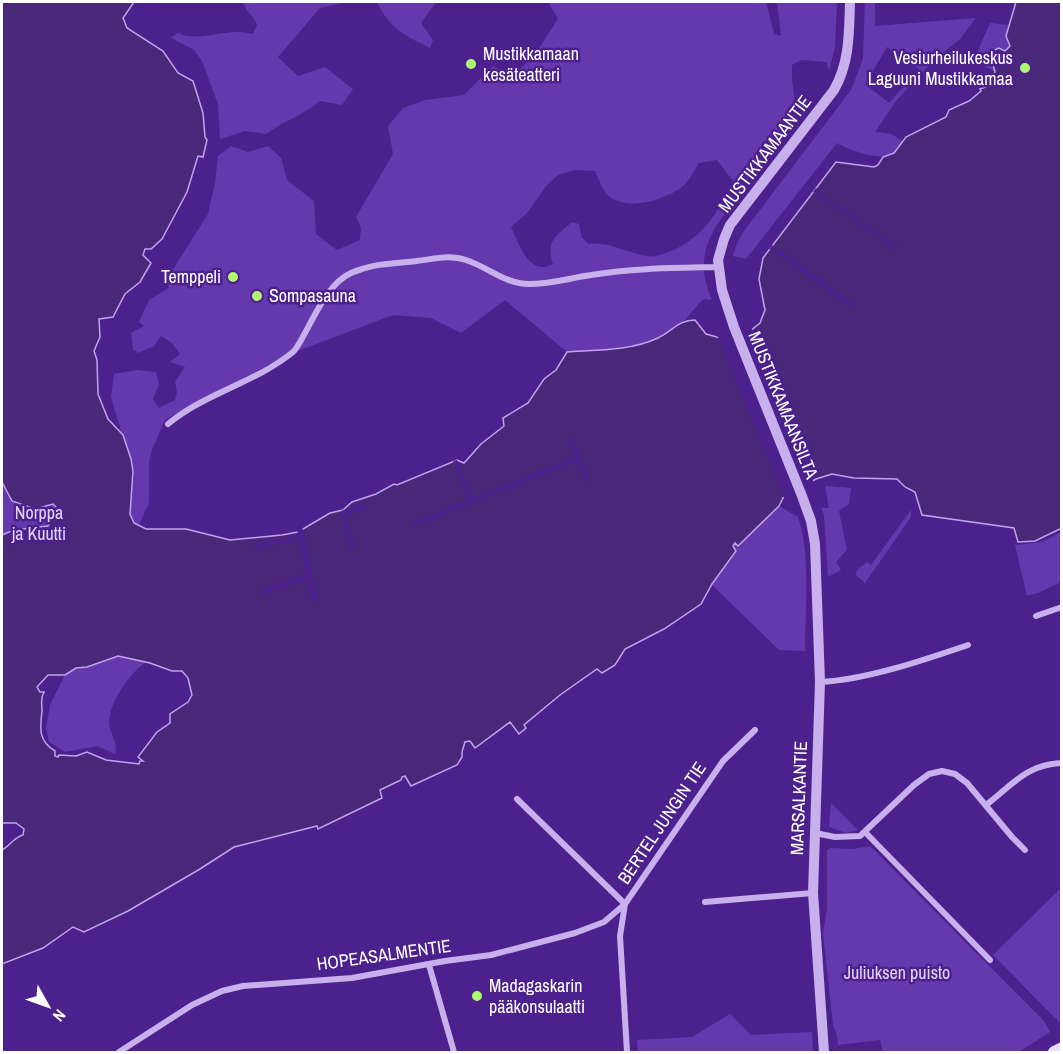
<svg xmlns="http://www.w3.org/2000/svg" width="1063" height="1054" font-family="'Archivo Narrow',sans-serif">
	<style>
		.green { fill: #6539ad; fill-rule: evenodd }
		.water { fill: #49287a; stroke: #bfa4ed; stroke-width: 1.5; fill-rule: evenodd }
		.pier { fill: #4c218d }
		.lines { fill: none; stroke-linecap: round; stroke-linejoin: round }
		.minor { stroke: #c7b0ec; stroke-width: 6 }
		.tertiary { stroke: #c7b0ec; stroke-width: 10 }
		.secondary { stroke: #e7dcf9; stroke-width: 12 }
		.poi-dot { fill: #aff872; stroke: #4c218d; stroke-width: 2 }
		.labels { text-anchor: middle; stroke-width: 5; stroke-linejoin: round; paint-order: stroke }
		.poi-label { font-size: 18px; fill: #fff; stroke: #4c218d; text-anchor: start }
		.street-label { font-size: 18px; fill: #fff; stroke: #4c218d }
		.park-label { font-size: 18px; fill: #e3d5f9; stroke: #4c218d }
	</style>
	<rect width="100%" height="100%" fill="#4c218d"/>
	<path class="green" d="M243 2H347L320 8 278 57 298 76 325 67 353 89 342 105 320 101C303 115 284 121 266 134L245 131 220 139 218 104 202 61 194 50 171 38 178 33C194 41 216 33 233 32 239 31 247 33 253 34L257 25C254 15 244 10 243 2Z
		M377 2H436L421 23 433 40 430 48C404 35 390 29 377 2Z
		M548 2H766L774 34 781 36 777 2H837L835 47 829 70 826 62 801 60 792 65V81L797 115 716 226C701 253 700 271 712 300L704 299C696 305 692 313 685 320 654 350 607 349 567 352L505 300 461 333 431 318 393 315 287 355 165 420 151 452 149 463V503L139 525 134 523 92 477 122 434 111 397 114 374 137 370 156 372 159 384 153 399 159 408 175 400 177 392 175 382 185 367 170 362 180 354 172 343 161 336 154 346 138 353 133 349 131 333 144 326 139 322 149 300 169 288 167 279 208 214 215 183 218 156 231 146 248 152 268 146 281 158 287 180 314 201 316 234 337 250 360 240 361 228 356 217 393 154 388 126 403 108 425 100 464 95 493 66 512 76 534 56 558 19ZM717 160 733 181C718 212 706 234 674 250 666 253 655 258 647 256 627 253 608 241 589 244L582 238 579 224 572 222C556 236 545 241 553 264 529 277 519 244 511 227L527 213 547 185 558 175 575 170 595 171C598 177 601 186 605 192 622 214 666 200 683 186 690 181 694 170 699 163Z
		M865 2H875V26L976 18 960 39 934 60 896 101 875 132 891 134 903 141C901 144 897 150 894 153 882 162 849 150 837 143L746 259 733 256 738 241 744 231 851 90 863 59ZM887 47 919 69 889 103 865 84Z
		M990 23 1009 25 1061 51 995 72 980 64 976 55Z
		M2 440 70 504 2 576Z
		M825 486 851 488 849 504 839 511 847 550 836 562 841 570 828 577 824 515 821 508H829Z
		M777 501 779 506 798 517C811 554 805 611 805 651L779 650 706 579 722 550Z
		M911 510V517L865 583 856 575 857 570 867 562 871 565Z
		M1061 532V582L1038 593 1027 596 1015 545 1042 542Z
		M118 655 146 662C129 674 110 701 109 722 109 734 119 742 115 754L97 746 65 752 49 742 46 728 50 705 65 675 76 668 87 667Z
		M831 803 858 830 846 833 829 827Z
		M870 846 1044 1021 1050 1032 1019 1052H883L880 1040 838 1045 837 1035 833 1025 823 933 827 908V850L831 848 853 849Z
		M1061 888V1024L993 955Z
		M730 1014 751 1035 812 1032 813 1052H638L637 1040 692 1037Z"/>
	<path class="water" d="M2 2H134L123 18 127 28 163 51 178 73 193 81 203 113 205 137 207 140 203 157 198 156 187 192 162 239 151 249H145L143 255 151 263 140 282 125 294 113 317 99 319 100 337 94 351 97 360 98 394 108 419 123 435 131 459 133 471 130 514 134 523 146 529H186L230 540 282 535 298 532 330 513 343 510 352 502 376 494 394 484 397 485 457 460 464 463 481 444 504 426 503 418 528 403 544 379 556 370 567 352C597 350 630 351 658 338 673 331 678 320 695 320L706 334 724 339 750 331 760 323 765 310 759 279 763 258 836 162 874 167 878 165 883 157 894 153 906 137 946 117 949 110 969 101 981 91 980 89 986 87 995 72 992 61 994 57 991 54 992 51 999 48 1005 51 1010 46 1006 36 1016 2H1061L1062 528 1035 541 1018 542 1014 528 922 515 915 492 905 487 897 479 854 478 832 474 816 479 783 498 779 506 738 546 735 543 733 546 736 551 712 584 701 604 664 629 625 649 615 665 602 673 597 669 560 695 524 725 526 728 519 734 510 722 475 748 470 741 465 742 462 752V757L457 765 411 786 405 776 402 777 401 780 380 790 382 798 318 829 317 826 234 847 200 869 128 911 84 932 73 927 43 948 2 964V850C10 846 14 837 23 835L24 829 16 823H2V535L14 530 48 526 58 509 53 504 35 509 12 501 2 482ZM118 656 150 663 172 671H182L188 678 192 695 188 702 170 714V723L157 732 138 757 143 761H140L139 764 106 760 87 752 76 756 59 755 58 757 55 756V751C38 741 40 728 42 711 42 703 40 699 44 692H40L37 687 48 675H65L76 668 87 667Z"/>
	<path class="pier" d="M816 188 822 194 898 247 896 250 816 193 813 192Z
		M772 245 778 251 779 250 854 304 851 308 772 250 769 249Z
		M751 327 814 483 785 500 717 335 724 336Z
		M573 438 590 480 586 482 577 461 413 527 411 523 468 500 453 461 457 460 473 498 575 457 568 440Z
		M365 503 367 509 346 516 356 548 351 550 341 511Z
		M302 526 318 601 312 602 307 580 260 595 259 589 306 574 299 540 255 549 254 544 298 535 297 528Z"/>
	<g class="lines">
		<path class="minor" d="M168 424C205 393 255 383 293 352 298 347 301 340 305 333 316 313 329 283 351 273 373 263 394 264 417 261 434 259 450 254 466 260 488 267 505 284 529 284 553 284 569 278 591 275 633 268 676 268 718 267
			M1036 616 1062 607
			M820 682C866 680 924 660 968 645
			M517 799 625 904
			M986 805C1012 785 1027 764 1062 763
			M865 832 990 960
			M815 833 835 837 860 836 914 785 929 774 942 771 955 774 967 783 1012 837 1025 850
			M705 902 813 893
			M429 965 454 1052
			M119 1052 192 1005 222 991 243 986 352 978 445 961 491 955 575 933 604 922 625 904
			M627 1052 620 936 625 904 723 761 755 730"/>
		<path class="tertiary" d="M824 1052 813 893 820 682 815 544 811 521 802 496 734 327 722 290 718 260 724 239 730 225 834 90C850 62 849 32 850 2"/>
		<path class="secondary" d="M1054 1052 1062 1048"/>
	</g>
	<g class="poi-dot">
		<circle cx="471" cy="64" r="6"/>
		<circle cx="1025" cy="68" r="6"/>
		<circle cx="233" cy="277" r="6"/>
		<circle cx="257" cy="296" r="6"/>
		<circle cx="477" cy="996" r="6"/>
	</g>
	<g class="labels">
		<g class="poi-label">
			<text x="483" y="60">Mustikkamaan<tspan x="483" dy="21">kesäteatteri</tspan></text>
			<text x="1013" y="64" text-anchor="end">Vesiurheilukeskus<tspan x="1013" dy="21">Laguuni Mustikkamaa</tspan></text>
			<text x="221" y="283" text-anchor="end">Temppeli</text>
			<text x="269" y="302">Sompasauna</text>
			<text x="489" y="992">Madagaskarin<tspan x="489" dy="21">pääkonsulaatti</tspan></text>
		</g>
		<g class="street-label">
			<text transform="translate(765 154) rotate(-53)" y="6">MUSTIKKAMAANTIE</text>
			<text transform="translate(783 405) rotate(68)" y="6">MUSTIKKAMAANSILTA</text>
			<text transform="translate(799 798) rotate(-88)" y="6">MARSALKANTIE</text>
			<text transform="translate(662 823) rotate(-56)" y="6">BERTEL JUNGIN TIE</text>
			<text transform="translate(384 955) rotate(-8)" y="6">HOPEASALMENTIE</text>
		</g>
		<g class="park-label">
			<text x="39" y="519">Norppa<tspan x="39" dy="21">ja Kuutti</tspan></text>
			<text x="897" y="979">Juliuksen puisto</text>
		</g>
	</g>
	<rect width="1063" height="1054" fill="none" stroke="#ffffff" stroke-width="6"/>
	<g transform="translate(48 1006) rotate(130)" stroke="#4c218d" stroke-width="4.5" paint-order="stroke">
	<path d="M0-4.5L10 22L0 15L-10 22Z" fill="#ffffff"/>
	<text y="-9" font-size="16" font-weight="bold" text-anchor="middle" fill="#ffffff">N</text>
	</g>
</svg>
